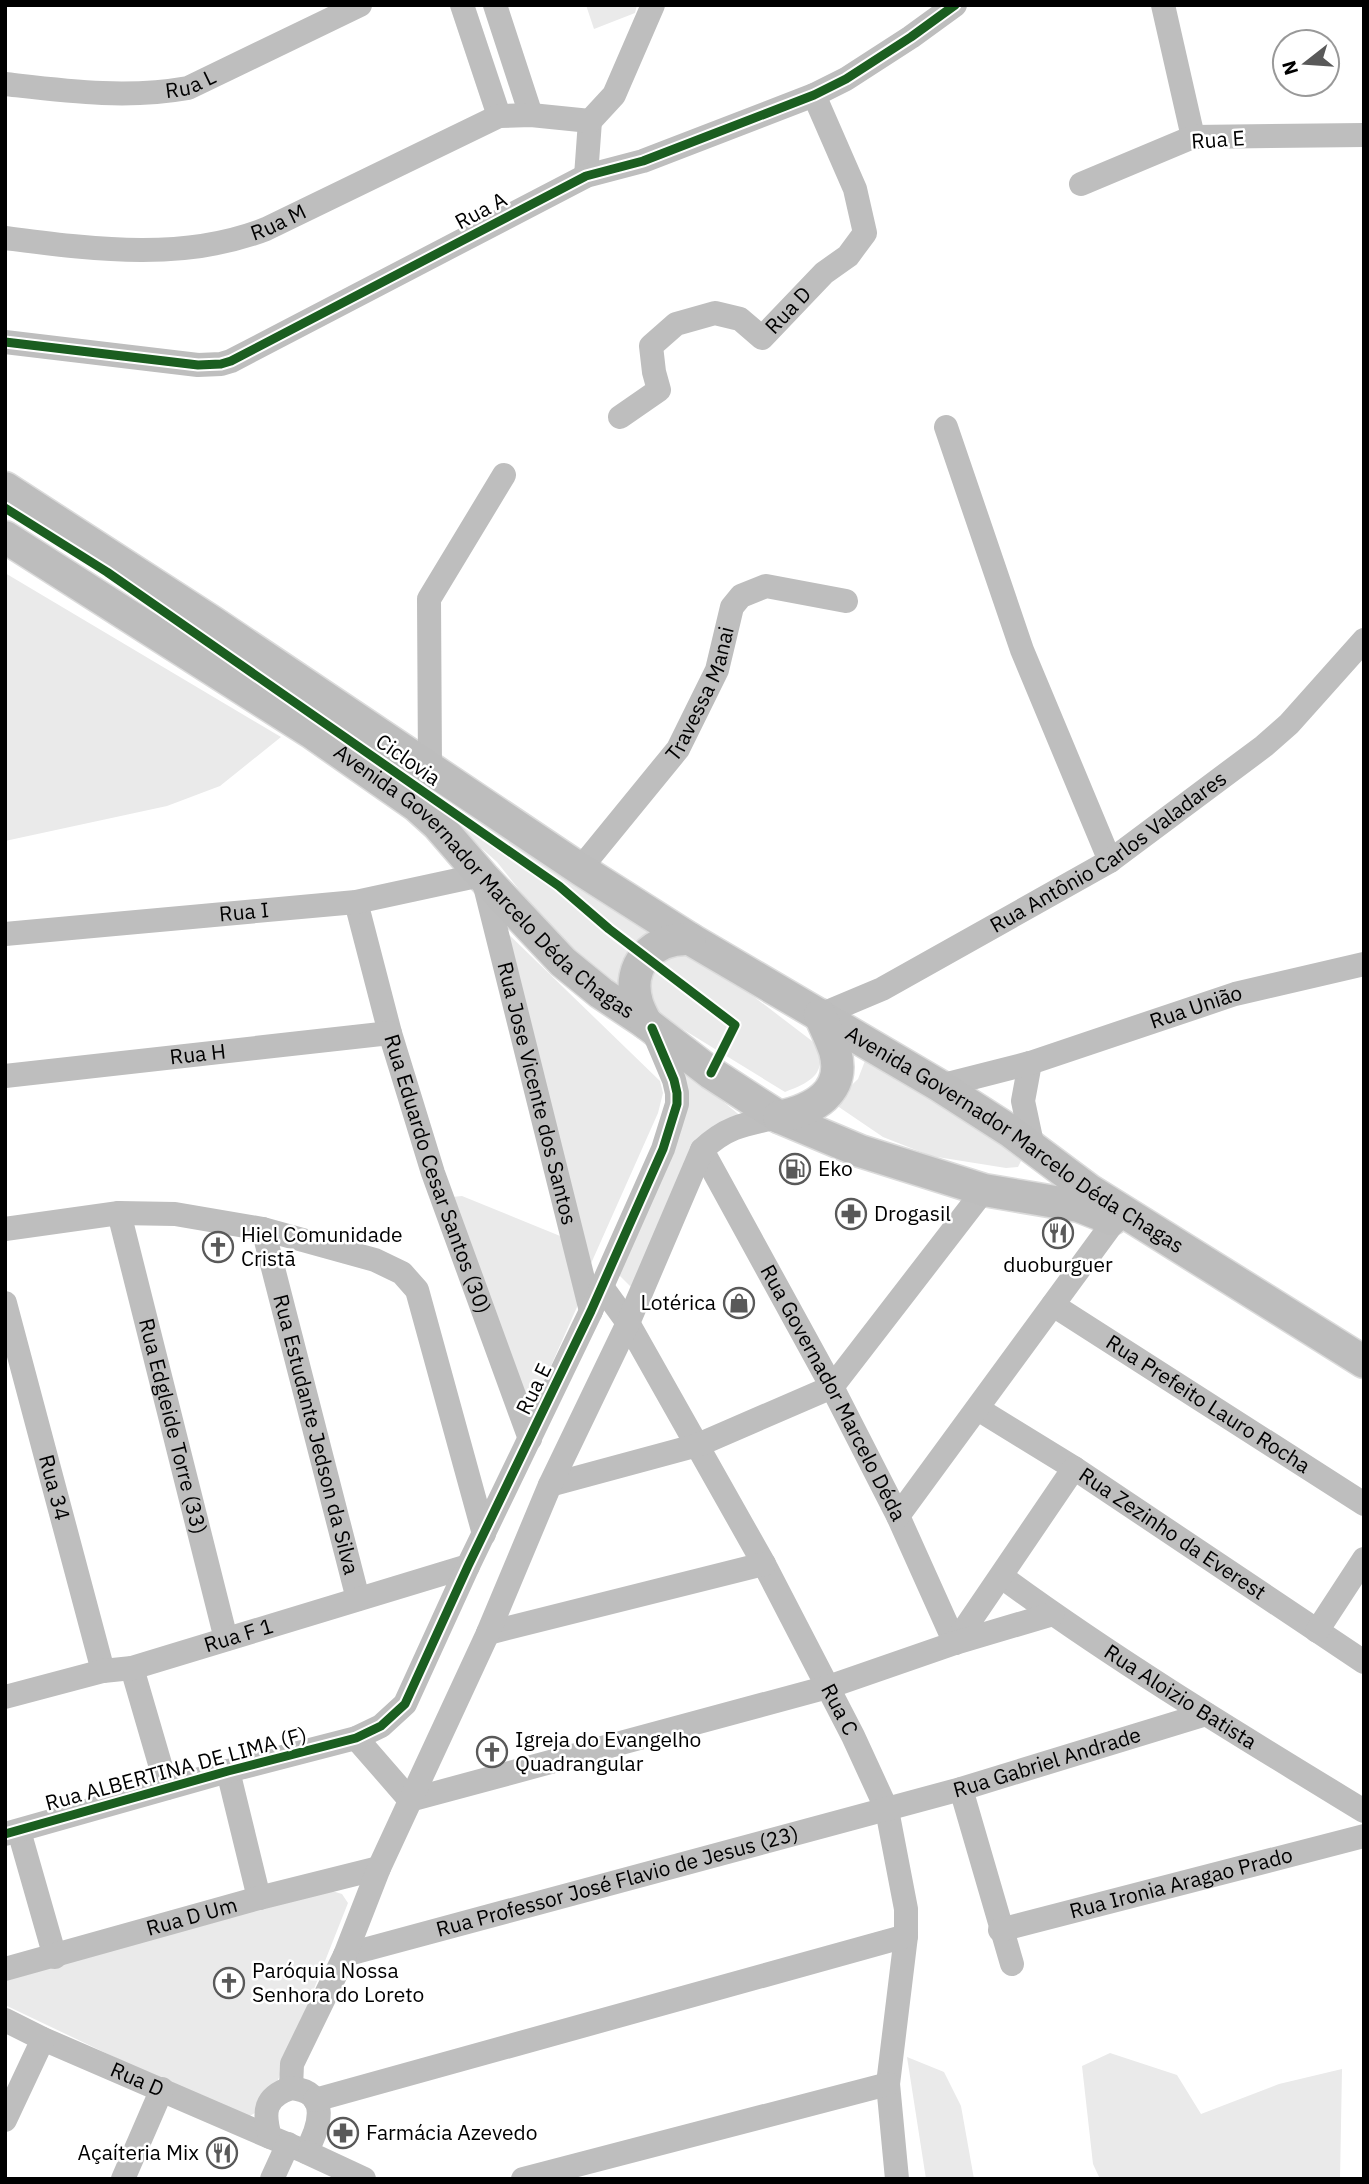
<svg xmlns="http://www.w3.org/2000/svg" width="1369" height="2184" font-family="'IBM Plex Sans',sans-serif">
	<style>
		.green { fill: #eaeaea }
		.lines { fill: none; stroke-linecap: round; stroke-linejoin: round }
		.major-casing { stroke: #dbdbdb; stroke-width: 35 }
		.minor { stroke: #bebebe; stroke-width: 24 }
		.major { stroke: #bdbdbd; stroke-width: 32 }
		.cycleway-casing { stroke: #fff; stroke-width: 13 }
		.cycleway { stroke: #1b5e20; stroke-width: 9 }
		.labels { text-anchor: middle; stroke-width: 5; stroke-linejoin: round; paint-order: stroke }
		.street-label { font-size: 21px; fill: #000; stroke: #fff }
		.poi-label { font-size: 21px; fill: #000; stroke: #fff; text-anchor: start }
	</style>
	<rect width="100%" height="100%" fill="#fff"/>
	<path class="green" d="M586 5H637L635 13 594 29Z
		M5 573 281 737 220 786 167 806 5 841Z
		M469 805 659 933 629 999 604 981 548 926 497 862 460 829Z
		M500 926 660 1081 663 1093 658 1113 589 1268Z
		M681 950 753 996 816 1044C829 1074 809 1083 785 1092L653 1011 646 1000 655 955Z
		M868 1053 1021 1149 1022 1159 1018 1167 1006 1168 931 1156 883 1137 833 1103 858 1079Z
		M668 1056 743 1118 730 1120 633 1289 617 1273 683 1117Z
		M462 1196 565 1238 581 1298 530 1413 452 1197Z
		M329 1890 342 1894 348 1903 272 2095 257 2112 244 2119 5 2005V1975Z
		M1110 2053 1177 2075 1201 2114 1279 2084 1342 2069 1340 2179H1100L1093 2164 1082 2066Z
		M907 2057 944 2072 961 2106 974 2179H926Z"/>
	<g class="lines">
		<g class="major-casing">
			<g id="major">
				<path id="s24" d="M5 488 212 622 580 869 690 939 940 1086 1010 1131 1089 1190 1364 1362"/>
				<path id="s25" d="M5 537 311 732 417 806 438 825 483 877 563 962 601 993 646 1023 711 1073 779 1117 860 1151 984 1190 1079 1206 1112 1219"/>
				<path d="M646 1023C643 1017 639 1010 637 1003 626 965 653 937 690 939"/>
				<path d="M779 1117C812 1110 847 1093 835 1051 831 1039 825 1027 820 1015"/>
			</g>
		</g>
		<g class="minor">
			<path d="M462 5 499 116"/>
			<path d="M495 5 531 115"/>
			<path d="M1163 5 1193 137"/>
			<path id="s1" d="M5 84C67 91 126 99 188 88L360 5"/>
			<path d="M586 176 590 121"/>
			<path d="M1081 184 1193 137 1364 135"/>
			<path id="s2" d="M5 238C92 249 182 262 266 229L499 116 531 115 590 121 614 95 653 5"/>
			<path d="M5 342 198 365 221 364 231 361 586 176 643 161 814 95 846 79 911 37 955 5"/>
			<path id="s3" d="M620 417 659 390 654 372 651 346 676 324 715 313 740 319 762 338 824 273 848 256 865 233 855 189 814 95"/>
			<path d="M946 427 1022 650 1110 861"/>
			<path d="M430 768 429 599 504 475"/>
			<path id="s4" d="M580 869 678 749 717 670 732 607 741 596 766 586 846 601"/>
			<path id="s5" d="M483 878 591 1311"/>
			<path id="s6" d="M356 902 390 1033 433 1173 530 1439"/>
			<path id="s7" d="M5 934 356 902 481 875"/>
			<path id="s8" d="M820 1015 882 989 1110 861 1264 746 1289 724 1364 640"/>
			<path d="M1030 1063 1023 1101 1033 1148"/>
			<path id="s9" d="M5 1076 390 1033"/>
			<path id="s10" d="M940 1086 1030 1063 1235 994 1364 964"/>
			<path id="s11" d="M702 1150 832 1387 898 1516 955 1643"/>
			<path id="s12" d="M119 1213 226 1639"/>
			<path d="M5 1229 119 1213 175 1214 263 1229 375 1260 402 1273 417 1290 484 1534"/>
			<path id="s13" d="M263 1229 358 1599"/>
			<path id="s14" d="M602 1287 628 1323 764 1564 853 1736 887 1810 906 1909V1936L888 2084 897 2179"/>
			<path id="s15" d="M5 1303 103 1671"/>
			<path id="s16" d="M1053 1305 1364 1504"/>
			<path id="s17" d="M978 1409 1074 1468 1364 1662"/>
			<path d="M550 1485 698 1445 832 1387 984 1190"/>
			<path d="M898 1516 1115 1220"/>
			<path id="s18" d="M1002 1577C1118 1662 1241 1736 1364 1811"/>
			<path d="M1317 1631 1364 1559"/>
			<path d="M488 1633 764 1564"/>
			<path d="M955 1643 1074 1468"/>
			<path d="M132 1668 167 1788"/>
			<path id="s19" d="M5 1697 103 1671 132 1668 468 1566"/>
			<path d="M356 1738 410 1800 828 1687 955 1643 1053 1614"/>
			<path d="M228 1771 259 1898"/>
			<path d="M961 1789 1012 1964"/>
			<path d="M19 1831 55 1957"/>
			<path d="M5 1834 228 1771 356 1738 381 1726 405 1704 468 1566 591 1311 663 1149 677 1104V1093L674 1080 652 1028"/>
			<path id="s20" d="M1000 1930 1364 1836"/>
			<path id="s21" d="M345 1955 961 1789 1206 1714"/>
			<path id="s22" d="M5 1969 259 1898 379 1868"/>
			<path id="s23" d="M5 2020 43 2039 270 2137"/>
			<path d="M291 2088 292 2064 345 1955 379 1868 488 1633 550 1485 628 1323 702 1150C727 1126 746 1124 779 1117"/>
			<path d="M291 2088C332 2092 319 2128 306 2152L270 2137C263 2112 264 2097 291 2088Z"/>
			<path d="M315 2100 906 1936"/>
			<path d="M5 2120 43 2039"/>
			<path d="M306 2152 364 2179"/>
			<path d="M123 2179 162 2089"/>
			<path d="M272 2179 288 2144"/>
			<path d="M523 2179 888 2084"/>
		</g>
		<use href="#major" class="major"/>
		<g class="cycleway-casing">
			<path id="cycleway" d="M5 342 198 365 221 364 231 361 586 176 643 161 814 95 846 79 911 37 955 5
				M5 508 107 572 559 886 609 929 735 1025 711 1073
				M5 1834 228 1771 356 1738 381 1726 405 1704 468 1566 591 1311 663 1149 677 1104V1093L674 1080 652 1028"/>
		</g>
		<use href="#cycleway" class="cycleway"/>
	</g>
	<defs>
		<g id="fuel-ring" transform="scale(1.575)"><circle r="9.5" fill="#fff" stroke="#595959" stroke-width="1.5"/><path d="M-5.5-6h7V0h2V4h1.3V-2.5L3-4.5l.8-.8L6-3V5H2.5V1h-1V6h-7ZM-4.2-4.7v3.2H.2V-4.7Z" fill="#595959"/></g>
		<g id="pharmacy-ring" transform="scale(1.575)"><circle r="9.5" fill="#fff" stroke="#595959" stroke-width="1.5"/><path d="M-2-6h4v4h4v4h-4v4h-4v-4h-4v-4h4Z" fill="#595959"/></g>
		<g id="restaurant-ring" transform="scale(1.575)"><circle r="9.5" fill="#fff" stroke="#595959" stroke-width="1.5"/><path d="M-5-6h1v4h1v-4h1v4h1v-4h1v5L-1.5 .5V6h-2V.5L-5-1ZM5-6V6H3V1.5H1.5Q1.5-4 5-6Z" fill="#595959"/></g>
		<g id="church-ring" transform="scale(1.575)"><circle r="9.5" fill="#fff" stroke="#595959" stroke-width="1.5"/><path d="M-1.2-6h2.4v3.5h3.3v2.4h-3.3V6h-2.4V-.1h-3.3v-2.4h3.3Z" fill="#595959"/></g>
		<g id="shop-ring" transform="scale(1.575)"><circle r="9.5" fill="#fff" stroke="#595959" stroke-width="1.5"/><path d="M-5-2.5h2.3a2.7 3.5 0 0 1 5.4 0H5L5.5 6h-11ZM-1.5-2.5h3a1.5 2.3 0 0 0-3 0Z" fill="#595959"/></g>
	</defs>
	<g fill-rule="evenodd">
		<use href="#fuel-ring" x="795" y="1169"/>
		<use href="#pharmacy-ring" x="851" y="1214"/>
		<use href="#restaurant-ring" x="1058" y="1233"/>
		<use href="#church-ring" x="218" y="1247"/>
		<use href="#shop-ring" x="739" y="1303"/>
		<use href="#church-ring" x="492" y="1752"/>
		<use href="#church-ring" x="229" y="1983"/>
		<use href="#pharmacy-ring" x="343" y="2133"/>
		<use href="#restaurant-ring" x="222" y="2153"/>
	</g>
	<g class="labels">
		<g class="street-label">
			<text dy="7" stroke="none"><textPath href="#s1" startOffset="187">Rua L</textPath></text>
			<text transform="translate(1218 140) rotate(-4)" y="7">Rua E</text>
			<text transform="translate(481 211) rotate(-28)" y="7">Rua A</text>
			<text dy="7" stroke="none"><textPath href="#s2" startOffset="278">Rua M</textPath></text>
			<text dy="7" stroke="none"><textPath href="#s3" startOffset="259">Rua D</textPath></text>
			<text dy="7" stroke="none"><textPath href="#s4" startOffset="215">Travessa Manai</textPath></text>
			<text transform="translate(408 760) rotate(35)" y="7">Ciclovia</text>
			<text dy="7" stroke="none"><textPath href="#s8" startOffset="332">Rua Antônio Carlos Valadares</textPath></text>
			<text dy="7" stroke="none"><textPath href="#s25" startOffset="593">Avenida Governador Marcelo Déda Chagas</textPath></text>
			<text dy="7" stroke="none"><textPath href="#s7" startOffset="240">Rua I</textPath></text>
			<text dy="7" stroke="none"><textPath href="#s10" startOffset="268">Rua União</textPath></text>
			<text dy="7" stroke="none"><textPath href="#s9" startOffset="194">Rua H</textPath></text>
			<text dy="7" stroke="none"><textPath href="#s5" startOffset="222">Rua Jose Vicente dos Santos</textPath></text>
			<text dy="7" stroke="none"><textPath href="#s24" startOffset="1202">Avenida Governador Marcelo Déda Chagas</textPath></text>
			<text dy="7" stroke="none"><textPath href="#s6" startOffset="284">Rua Eduardo Cesar Santos (30)</textPath></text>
			<text transform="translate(534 1389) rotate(-64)" y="7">Rua E</text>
			<text dy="7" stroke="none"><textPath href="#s11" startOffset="276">Rua Governador Marcelo Déda</textPath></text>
			<text dy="7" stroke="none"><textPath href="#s16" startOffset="184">Rua Prefeito Lauro Rocha</textPath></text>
			<text dy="7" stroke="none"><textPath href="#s12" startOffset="220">Rua Edgleide Torre (33)</textPath></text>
			<text dy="7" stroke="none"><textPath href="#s13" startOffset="212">Rua Estudante Jedson da Silva</textPath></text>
			<text dy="7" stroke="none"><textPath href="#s15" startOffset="191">Rua 34</textPath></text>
			<text dy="7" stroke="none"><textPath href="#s17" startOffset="231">Rua Zezinho da Everest</textPath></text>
			<text dy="7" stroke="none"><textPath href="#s19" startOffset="242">Rua F 1</textPath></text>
			<text dy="7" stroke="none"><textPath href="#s18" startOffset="215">Rua Aloizio Batista</textPath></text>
			<text dy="7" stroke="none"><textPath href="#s14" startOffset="485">Rua C</textPath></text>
			<text dy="7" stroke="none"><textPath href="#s21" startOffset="728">Rua Gabriel Andrade</textPath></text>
			<text transform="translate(176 1769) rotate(-15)" y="7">Rua ALBERTINA DE LIMA (F)</text>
			<text dy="7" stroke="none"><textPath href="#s21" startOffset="282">Rua Professor José Flavio de Jesus (23)</textPath></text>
			<text dy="7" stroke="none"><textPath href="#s20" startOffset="187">Rua Ironia Aragao Prado</textPath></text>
			<text dy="7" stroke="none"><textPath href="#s22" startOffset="194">Rua D Um</textPath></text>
			<text dy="7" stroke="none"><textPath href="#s23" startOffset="145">Rua D</textPath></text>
		</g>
		<g class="poi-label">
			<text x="818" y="1176">Eko</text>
			<text x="874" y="1221">Drogasil</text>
			<text x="241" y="1242">Hiel Comunidade<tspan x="241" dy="24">Cristã</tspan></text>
			<text x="1058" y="1272" text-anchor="middle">duoburguer</text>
			<text x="716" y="1310" text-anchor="end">Lotérica</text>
			<text x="515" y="1747">Igreja do Evangelho<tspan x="515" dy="24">Quadrangular</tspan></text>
			<text x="252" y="1978">Paróquia Nossa<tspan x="252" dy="24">Senhora do Loreto</tspan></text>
			<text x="366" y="2140">Farmácia Azevedo</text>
			<text x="199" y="2160" text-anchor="end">Açaíteria Mix</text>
		</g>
	</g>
	<rect width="1369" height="2184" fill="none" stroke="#000000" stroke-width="14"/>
	<g transform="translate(1306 63) rotate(253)"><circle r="33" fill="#ffffff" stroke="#999999" stroke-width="2"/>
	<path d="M0-5L12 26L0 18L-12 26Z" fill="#595959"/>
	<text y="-10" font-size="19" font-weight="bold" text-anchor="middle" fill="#000000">N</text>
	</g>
</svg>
